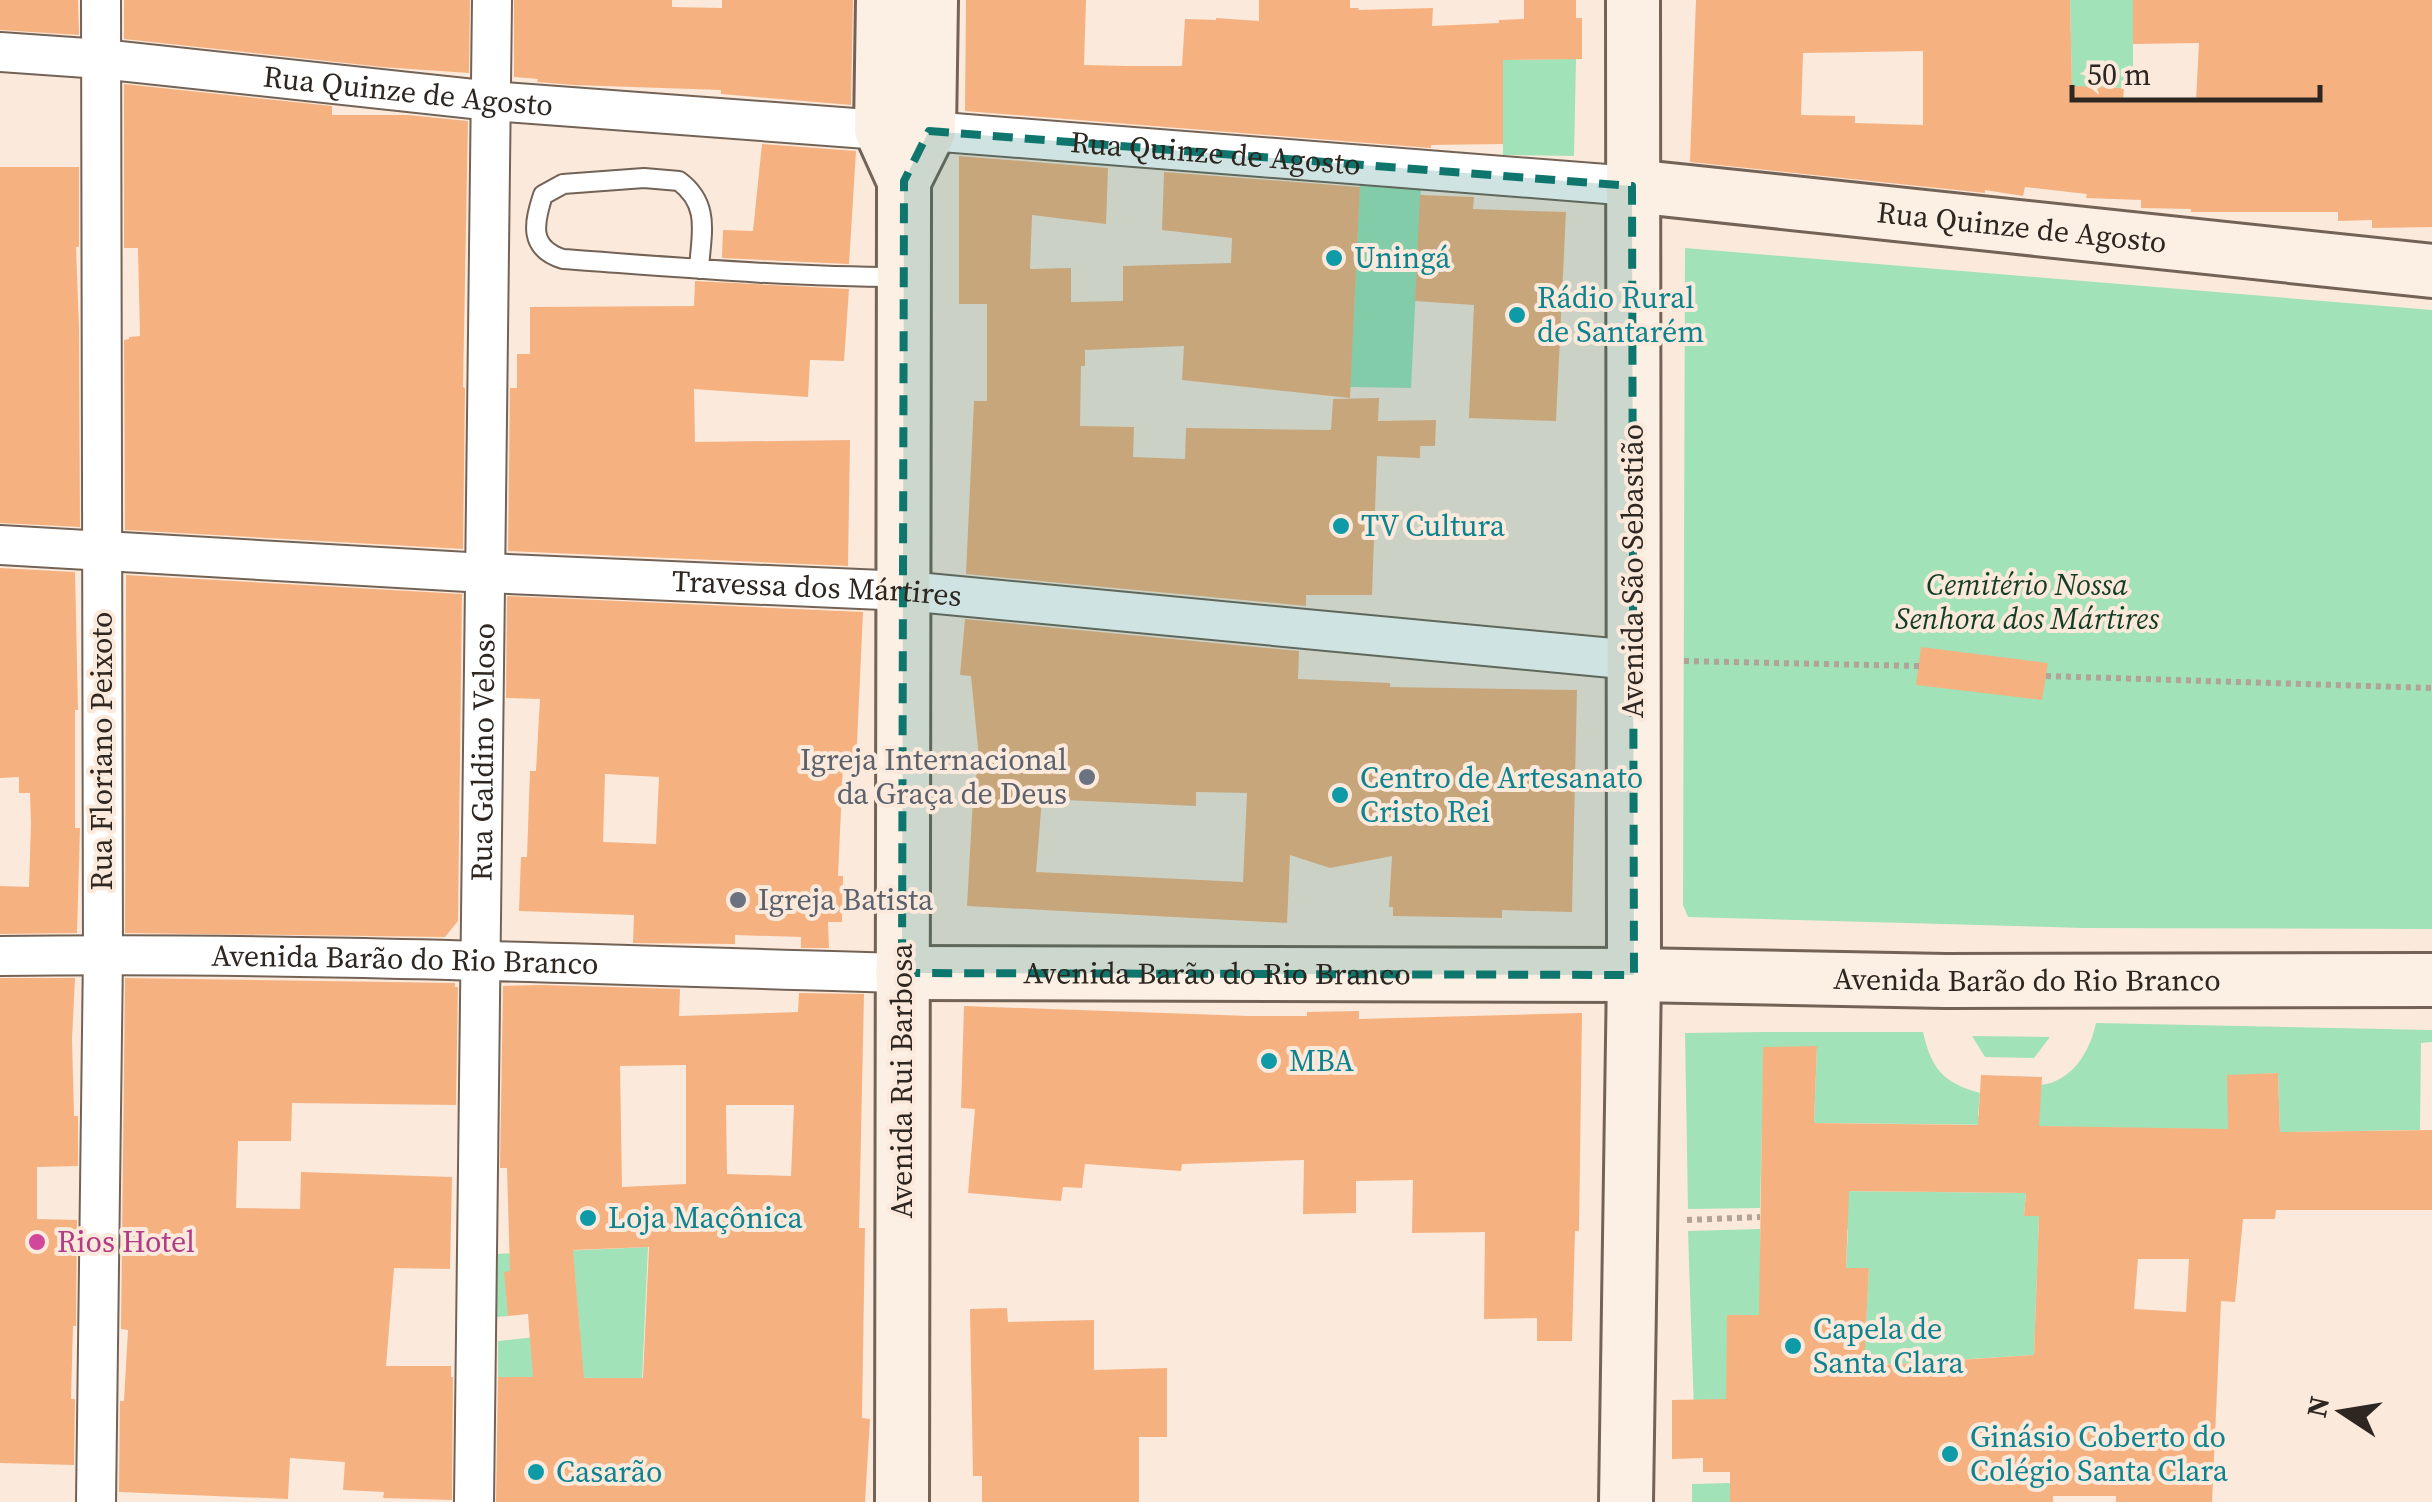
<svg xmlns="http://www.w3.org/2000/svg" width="2432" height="1502" font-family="'Source Serif 4',serif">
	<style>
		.green { fill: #a1e2b8 }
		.building { fill: #f5b280; fill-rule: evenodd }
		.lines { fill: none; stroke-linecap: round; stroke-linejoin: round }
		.lane-casing { stroke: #736357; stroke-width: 22 }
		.street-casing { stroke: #736357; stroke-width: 42 }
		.secondary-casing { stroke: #736357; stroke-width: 58 }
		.path { stroke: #b1a398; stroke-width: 6; stroke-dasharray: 5 5; stroke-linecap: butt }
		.lane { stroke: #fff; stroke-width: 18 }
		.street { stroke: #fff; stroke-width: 38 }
		.secondary { stroke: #fcf0e5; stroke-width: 52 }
		.marked { fill: #0f766e; fill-opacity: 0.2; stroke: #0f766e; stroke-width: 8; stroke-dasharray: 20 12; stroke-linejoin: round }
		.culture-dot { fill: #0f9aa8; stroke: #fbe9db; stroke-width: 4 }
		.worship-dot { fill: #6b7280; stroke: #fbe9db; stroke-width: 4 }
		.hotel-dot { fill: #d1479c; stroke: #fbe9db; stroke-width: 4 }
		.labels { text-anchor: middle; stroke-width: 8; stroke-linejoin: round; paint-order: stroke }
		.street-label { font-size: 30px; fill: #2d2621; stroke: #fbe9db }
		.culture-label { font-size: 30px; fill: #0d838f; stroke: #fbe9db; text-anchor: start }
		.park-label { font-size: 30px; font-style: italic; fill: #133d25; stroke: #fbe9db }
		.worship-label { font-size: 30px; fill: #5b616d; stroke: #fbe9db; text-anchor: end }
		.hotel-label { font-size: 30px; fill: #b23c85; stroke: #fbe9db; text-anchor: start }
	</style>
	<rect width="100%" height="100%" fill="#fbe9db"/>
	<path class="green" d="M2070 0H2133V88L2072 87Z
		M1576 59 1574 156 1503 155V60Z
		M1360 183 1421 187 1411 388 1350 387Z
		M1685 248 2432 310V929L2084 928 1688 917 1683 905Z
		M2096 1023 2432 1030V1042L2421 1043 2420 1130 2280 1132 2278 1073 2227 1076 2228 1092 2256 1130 2018 1126 2041 1085C2072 1081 2090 1052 2096 1023Z
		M1764 1032H1923C1931 1068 1943 1083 1980 1093L1978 1116H2002V1125L1814 1123 1817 1047H1764L1760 1208 1688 1209 1685 1033Z
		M1972 1036 2050 1037 2034 1058 1985 1057Z
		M1833 1191 2026 1193 2024 1215 2039 1216 2034 1355 1859 1366 1866 1325 1869 1268H1846L1848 1229 1832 1227Z
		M1760 1229V1280L1825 1315 1727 1316 1824 1384 1694 1412 1688 1231Z
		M648 1247 642 1381 600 1378 498 1377V1341L580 1332 574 1266 508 1316 495 1317 496 1254Z
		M1730 1483V1502H1692V1484Z"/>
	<path class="building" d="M0 0H78L79 35 0 30Z
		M124 0H470L469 73 382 67 124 39Z
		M514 0H672V7L722 8V0H853L851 105 721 94V90L574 85 537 82 538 79 514 77Z
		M966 0H1086L1084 65 1128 66H1182L1185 19 1216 20V18L1259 21V0H1350V8H1359L1358 10 1433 8 1432 26 1499 23V20L1524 19V0H1576V18H1582V59L1503 60V144L1431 145V148L965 111Z
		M1696 0H2070L2072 86 2124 88 2123 100 2196 101 2199 43 2133 44V0H2432V227L2372 228V220L2338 221V212H2191V209L2141 208V200L2086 198 2087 194 2025 187 2023 196 1985 190V193L1690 162ZM1923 51V125L1855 123V116L1801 115 1803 53Z
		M124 84 332 106V115H408L468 121 463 387 465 388 463 549 125 530 124 340 129 339V337L140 336 138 248H124Z
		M762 144 856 151 849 264 722 258 723 230 753 231Z
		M959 156 1108 168 1106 224 1032 215 1030 269 1071 268V302L1123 301V266L1231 263 1232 238 1162 230 1164 172 1360 187 1350 398 1182 380 1184 346 1085 350V366H1081L1080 426 1134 427 1133 457 1185 459 1186 428 1331 430 1333 399 1379 398 1378 421 1436 420 1435 446H1420V458L1377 456 1372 595H1306V606L966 574 974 401H987V304H959Z
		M0 167H79V247H76L79 328 80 527 0 523Z
		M1420 195 1474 197 1473 209 1566 212 1556 421 1469 418 1474 305 1415 301Z
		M695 281 849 289 844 361 810 360 808 397 694 389 695 442 850 440 848 566 508 551 510 388H517V354H530V307L694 306Z
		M0 568 75 572 78 710H75V828H80L77 933 0 934V886L29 887 31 822 30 793H19V777L0 778Z
		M126 575 462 594 458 921 445 937 125 933Z
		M507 596 863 612 856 765H843L838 876H843L842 922H828L829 948H801V937L735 935V944L633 943 634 915 519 911 521 857H527L530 771H536L540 699 506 698ZM605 774 659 777 656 844 603 842Z
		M965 619 1299 651 1298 679 1390 683V687L1577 690 1572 912 1502 910V918L1393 916V907H1389L1392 856 1330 868 1290 855 1287 923 967 906 973 798 979 758 971 676 960 675ZM1196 792 1247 793 1243 882 1036 872 1042 799 1196 806Z
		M1921 647 2048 663 2042 700 1916 685Z
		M0 978H75L72 1039 74 1116H78V1166L37 1167V1219L77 1220 76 1326H73L71 1399H75L74 1465 0 1463Z
		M125 978 455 983V987H458L456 1105 292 1103 291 1141H238L236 1208 300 1209 301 1172 452 1177 450 1269 394 1268 386 1366H451V1377H453L452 1500 383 1498 384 1492 343 1490 345 1462 290 1458 288 1499 119 1492 120 1401H124L128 1330 121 1329Z
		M541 985 680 989 679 1016 798 1012 799 993 864 994 859 1228H865L862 1418 870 1419 865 1502H496L498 1377H533L528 1314 508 1316 504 1272 510 1271 507 1168H500L503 986ZM686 1065V1184L622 1187 620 1066ZM726 1105H794L791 1176 727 1174ZM649 1247 643 1378H584L573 1250Z
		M964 1006 1249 1016H1307V1012L1359 1011V1019L1582 1013 1579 1231H1575L1572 1341H1537V1318L1484 1319 1485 1232 1412 1233 1413 1180 1356 1181V1213L1303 1214 1304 1160 1182 1164 1181 1171 1085 1164 1082 1188 1063 1187 1061 1201 968 1193 975 1109 961 1108Z
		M1817 1046 1814 1123 1978 1125 1981 1075 2042 1077 2039 1126 2228 1129 2227 1075 2278 1073 2280 1132 2432 1130V1210H2276L2275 1219H2243L2235 1302 2221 1301 2212 1502H2116V1496H2053V1502H1730V1472H1703V1458L1672 1459V1400L1726 1399 1727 1315H1759L1763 1047ZM1849 1191 2026 1193 2024 1216H2039L2034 1355 1864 1366 1869 1268H1846ZM2138 1259H2189L2186 1312 2134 1309Z
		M1007 1308 1008 1322 1094 1320V1370L1167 1368V1437H1139V1502H982V1476H973L970 1309Z"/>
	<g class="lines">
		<g class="lane-casing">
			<path id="lane" d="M699 269C701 234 711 205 679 181L644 178 563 184 543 195C534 223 528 248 563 259 675 267 787 277 899 277"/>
		</g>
		<g class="street-casing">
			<g id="street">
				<path id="s1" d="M0 52 101 59 492 101 881 130 929 131 1632 186"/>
				<path id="s2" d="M0 545 485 573 906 591 1633 660"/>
				<path id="s3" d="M0 956C300 952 601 965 902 973"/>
				<path d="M96 1502 103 954 101 0"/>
				<path id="s4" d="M474 1502 492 0"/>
			</g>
		</g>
		<g class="secondary-casing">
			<g id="secondary">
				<path d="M883 0 881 130 904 181C905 621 902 1061 902 1502"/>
				<path d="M904 181 929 131 931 0"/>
				<path id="s5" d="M1632 186 2432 271"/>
				<path id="s6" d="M902 973 1634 975 1946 981 2432 980"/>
				<path d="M1626 1502 1634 975 1633 0"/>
			</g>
		</g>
		<path class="path" d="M1684 661 1919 666
			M2046 676 2432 688
			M1687 1220 1760 1217"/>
		<use href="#lane" class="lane"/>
		<use href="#street" class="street"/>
		<use href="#secondary" class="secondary"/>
	</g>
	<path class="marked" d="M929 131 1632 186 1634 975 902 973 904 181Z"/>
	<g class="culture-dot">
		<circle cx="1334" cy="258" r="10"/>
		<circle cx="1517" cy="315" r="10"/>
		<circle cx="1341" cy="526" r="10"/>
		<circle cx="1340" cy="795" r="10"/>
		<circle cx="1269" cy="1061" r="10"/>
		<circle cx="588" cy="1218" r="10"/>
		<circle cx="1793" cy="1346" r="10"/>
		<circle cx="1950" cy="1454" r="10"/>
		<circle cx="536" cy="1472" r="10"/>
	</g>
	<g class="worship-dot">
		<circle cx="1087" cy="777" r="10"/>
		<circle cx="738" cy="900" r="10"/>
	</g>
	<circle class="hotel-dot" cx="37" cy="1242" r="10"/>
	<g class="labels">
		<g class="street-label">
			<text dy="10" stroke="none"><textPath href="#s1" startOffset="410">Rua Quinze de Agosto</textPath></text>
			<text dy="10" stroke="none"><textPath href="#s1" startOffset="1220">Rua Quinze de Agosto</textPath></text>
			<text dy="10" stroke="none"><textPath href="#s5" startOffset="392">Rua Quinze de Agosto</textPath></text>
			<text transform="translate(1633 571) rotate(-90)" y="10">Avenida São Sebastião</text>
			<text dy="10" stroke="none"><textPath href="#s2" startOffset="818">Travessa dos Mártires</textPath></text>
			<text transform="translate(102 751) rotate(-90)" y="10">Rua Floriano Peixoto</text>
			<text dy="10" stroke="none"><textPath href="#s4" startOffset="750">Rua Galdino Veloso</textPath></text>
			<text dy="10" stroke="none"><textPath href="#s3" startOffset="405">Avenida Barão do Rio Branco</textPath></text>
			<text dy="10" stroke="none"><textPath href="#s6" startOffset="315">Avenida Barão do Rio Branco</textPath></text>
			<text dy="10" stroke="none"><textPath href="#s6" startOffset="1125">Avenida Barão do Rio Branco</textPath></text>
			<text transform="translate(902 1081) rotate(-90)" y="10">Avenida Rui Barbosa</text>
		</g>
		<g class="culture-label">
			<text x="1354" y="268">Uningá</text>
			<text x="1537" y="308">Rádio Rural<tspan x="1537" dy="34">de Santarém</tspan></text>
			<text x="1361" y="536">TV Cultura</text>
			<text x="1360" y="788">Centro de Artesanato<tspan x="1360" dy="34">Cristo Rei</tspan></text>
			<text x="1289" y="1071">MBA</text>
			<text x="608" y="1228">Loja Maçônica</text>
			<text x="1813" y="1339">Capela de<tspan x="1813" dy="34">Santa Clara</tspan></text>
			<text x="1970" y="1447">Ginásio Coberto do<tspan x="1970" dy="34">Colégio Santa Clara</tspan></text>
			<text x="556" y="1482">Casarão</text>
		</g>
		<g class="park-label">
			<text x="2027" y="595">Cemitério Nossa<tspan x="2027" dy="34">Senhora dos Mártires</tspan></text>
		</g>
		<g class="worship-label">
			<text x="1067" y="770">Igreja Internacional<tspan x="1067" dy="34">da Graça de Deus</tspan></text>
			<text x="758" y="910" text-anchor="start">Igreja Batista</text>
		</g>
		<g class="hotel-label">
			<text x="57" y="1252">Rios Hotel</text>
		</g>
	</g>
	<g transform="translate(2342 1412) rotate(282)" stroke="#fbe9db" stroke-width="8" paint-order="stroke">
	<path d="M0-8L18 38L0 25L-18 38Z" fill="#2d2621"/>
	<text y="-15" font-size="28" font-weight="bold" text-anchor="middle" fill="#2d2621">N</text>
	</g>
	<path d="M2072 85v15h248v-15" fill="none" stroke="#2d2621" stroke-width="5"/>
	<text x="2087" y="85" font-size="30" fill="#2d2621" stroke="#fbe9db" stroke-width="8" paint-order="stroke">50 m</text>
</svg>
